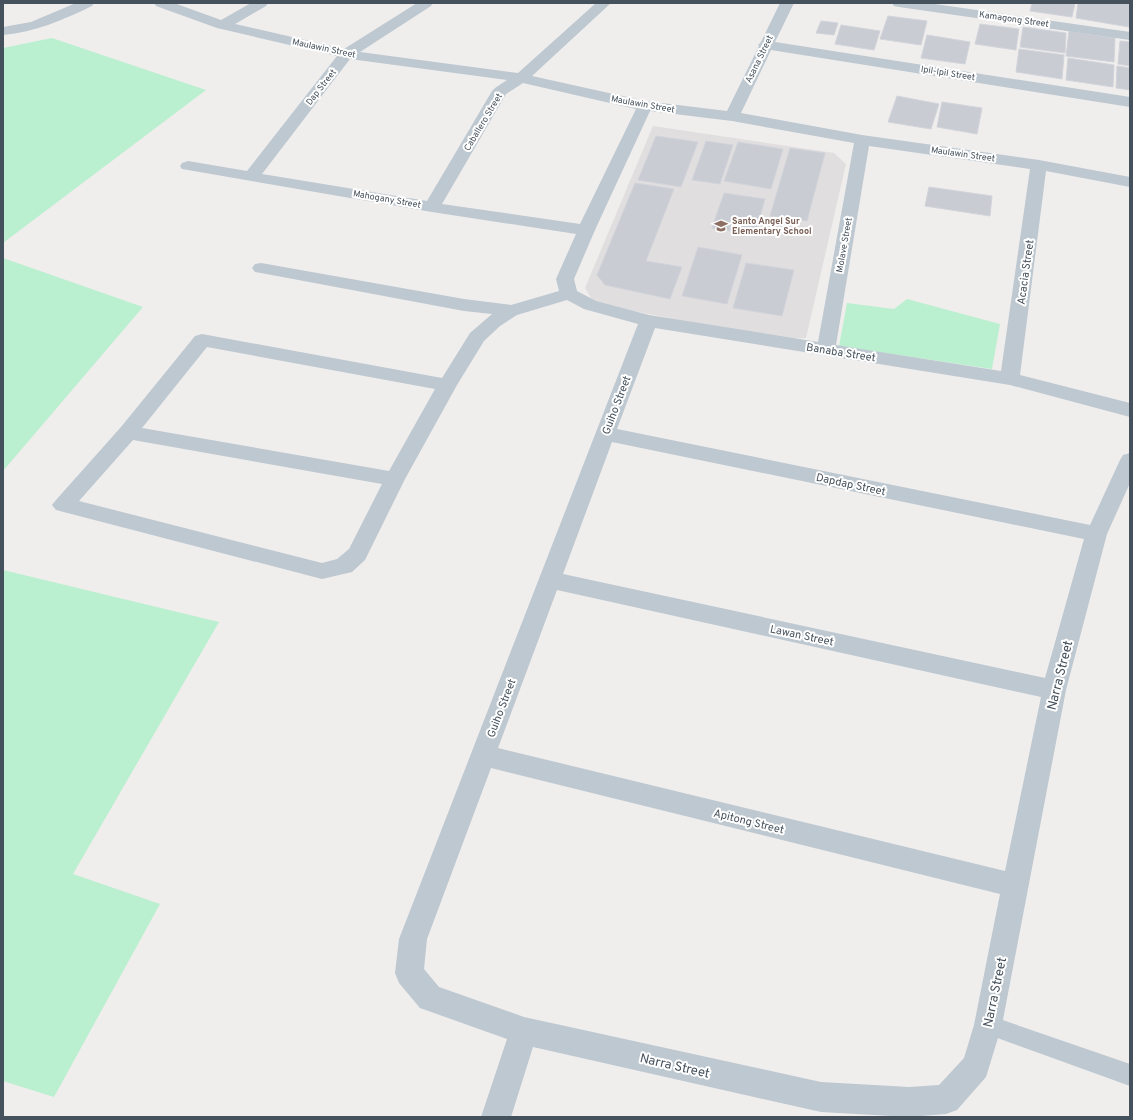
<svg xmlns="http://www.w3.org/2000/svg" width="1133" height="1120" font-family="Overpass,sans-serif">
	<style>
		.education { fill: #e1dedf }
		.green { fill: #baf0cf }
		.building { fill: #caccd3; stroke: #d1d4da }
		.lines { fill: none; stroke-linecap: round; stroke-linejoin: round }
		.service { fill: #bdc8d0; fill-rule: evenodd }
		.minor { fill: #bdc8d0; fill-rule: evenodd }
		.labels { text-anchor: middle; stroke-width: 4; stroke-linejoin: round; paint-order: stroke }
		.far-street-label { font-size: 9px; fill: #45515c; stroke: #fff }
		.far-education-label { font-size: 9px; font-weight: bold; fill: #785e54; stroke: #fff; text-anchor: start }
		.street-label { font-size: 11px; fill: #45515c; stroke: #fff }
		.near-street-label { font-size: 13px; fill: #45515c; stroke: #fff }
	</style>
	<rect width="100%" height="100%" fill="#f0eded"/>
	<path class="education" d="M653 126 834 153 846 164 806 338 774 339 594 303 585 288Z"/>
	<path class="green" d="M52 38 206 90 3 243V48Z
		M3 258 143 307 3 471Z
		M907 299 1000 324 992 369 839 346 847 303 894 309Z
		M3 570 219 622 73 874 160 904 54 1097 3 1081Z"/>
	<path class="building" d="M1032 3H1075L1072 17 1030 11Z
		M1078 3H1130L1129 27 1076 18Z
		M888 16 927 21 921 45 880 39Z
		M821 21 838 23 834 35 816 33Z
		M980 24 1019 29 1016 50 975 44Z
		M841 25 880 31 874 50 835 44Z
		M1023 27 1066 33 1065 53 1020 47Z
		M1069 31 1115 38 1114 62 1066 56Z
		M927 35 970 42 965 64 921 58Z
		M1120 41 1130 42V66L1118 64Z
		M1019 49 1064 55 1062 79 1016 72Z
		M1068 58 1114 65 1113 87 1066 80Z
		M1117 66 1130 68V90L1116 88Z
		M897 96 939 104 931 129 888 122Z
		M942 102 982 108 977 134 937 127Z
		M656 136 698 142 681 187 638 180Z
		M706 141 733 145 720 184 692 180Z
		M738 142 783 149 771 189 724 181Z
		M790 148 825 153 807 221 770 216Z
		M635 183 674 189 646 261 682 267 670 299 605 285 597 275Z
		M929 187 992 196 990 216 925 206Z
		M724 193 765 199 755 235 712 228Z
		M698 247 742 255 727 304 682 296Z
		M746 263 794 270 782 316 733 308Z"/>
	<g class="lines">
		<path class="service" d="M988 1015 1130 1064V1086L981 1032 977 1025 981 1018Z"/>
		<path class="minor" d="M76 3H94L92 6C63 20 35 32 3 35V27L31 22Z
			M154 3H174L221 20 251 3H268L266 6 235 24 344 49 417 3H433L431 6 360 52 518 73 596 3H611L532 76 645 101 727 111 759 46 758 45 761 42 780 3H794L775 42 1130 97V107L771 50 741 113 862 135 1039 160 1130 177V187L1046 171 1020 375 1130 403V417L1010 385 655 328 617 429 1090 525 1120 460 1123 455 1130 453V483L1107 534 1066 690 1002 1025 986 1077 957 1110 946 1114 909 1117 821 1112 533 1047 511 1117H481L507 1039 420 1008 399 983 395 973 399 939 638 324 584 309 567 300 517 315 500 326 484 341 457 385 405 479 365 560 352 572 322 579 56 510 52 505 56 500 121 427 195 336 202 334 442 378 470 333 492 314 464 311 261 273 255 272 252 268 255 264 261 263 464 299 511 305 559 291 556 279 576 234 432 212 182 169 180 166 182 163 188 161 247 171 337 56 217 28 156 6ZM350 59 507 80 495 88 492 91 427 201 262 174ZM523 83 636 109 580 224 442 204 506 94ZM650 111 732 121 854 143 818 342 649 315 596 301 577 291 574 279 595 230ZM869 146 1030 169 1001 371 836 345ZM207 347 435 389 389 471 142 428ZM133 440 382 484 349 549 337 559 322 563 79 501ZM612 442 1084 539 1045 678 563 574ZM557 590 1041 697 1005 871 498 748ZM491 768 1000 894 974 1025 964 1058 939 1085 909 1087 821 1082 524 1017 439 987 424 969 427 939Z
			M892 3H928L1130 32V40L899 7 894 6Z"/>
	</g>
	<defs>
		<g id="school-bare" transform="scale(1.08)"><path d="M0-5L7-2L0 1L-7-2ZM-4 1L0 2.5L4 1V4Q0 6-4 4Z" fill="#8d6e63" stroke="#fff" stroke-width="2.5" paint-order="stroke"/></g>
	</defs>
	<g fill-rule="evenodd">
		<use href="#school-bare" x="721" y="226"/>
	</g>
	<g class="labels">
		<g class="far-street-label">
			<text transform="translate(1014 19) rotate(8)" y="3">Kamagong Street</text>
			<text transform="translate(324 48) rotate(12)" y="3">Maulawin Street</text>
			<text transform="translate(759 59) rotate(-64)" y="3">Asana Street</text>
			<text transform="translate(948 73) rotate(9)" y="3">Ipil-Ipil Street</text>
			<text transform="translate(321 87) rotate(-52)" y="3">Dap Street</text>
			<text transform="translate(643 104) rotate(10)" y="3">Maulawin Street</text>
			<text transform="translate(483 122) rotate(-59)" y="3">Caballero Street</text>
			<text transform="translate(963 154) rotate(8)" y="3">Maulawin Street</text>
			<text transform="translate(387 199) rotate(10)" y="3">Mahogany Street</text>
			<text transform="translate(844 245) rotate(-80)" y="3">Molave Street</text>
		</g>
		<g class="far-education-label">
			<text x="732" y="224">Santo Angel Sur<tspan x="732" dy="10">Elementary School</tspan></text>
		</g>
		<g class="street-label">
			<text transform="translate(1025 272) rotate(-82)" y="4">Acacia Street</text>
			<text transform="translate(841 352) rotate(9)" y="4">Banaba Street</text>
			<text transform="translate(616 405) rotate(-69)" y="4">Guiho Street</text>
			<text transform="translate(851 484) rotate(12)" y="4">Dapdap Street</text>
			<text transform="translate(802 635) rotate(12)" y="4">Lawan Street</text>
			<text transform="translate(501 708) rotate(-69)" y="4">Guiho Street</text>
			<text transform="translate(749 821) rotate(14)" y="4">Apitong Street</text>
		</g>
		<g class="near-street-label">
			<text transform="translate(1059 675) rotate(-76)" y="5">Narra Street</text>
			<text transform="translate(994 992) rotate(-78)" y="5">Narra Street</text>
			<text transform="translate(675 1065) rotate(13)" y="5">Narra Street</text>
		</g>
	</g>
	<rect width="1133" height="1120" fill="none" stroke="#45515c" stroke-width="8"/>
</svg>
